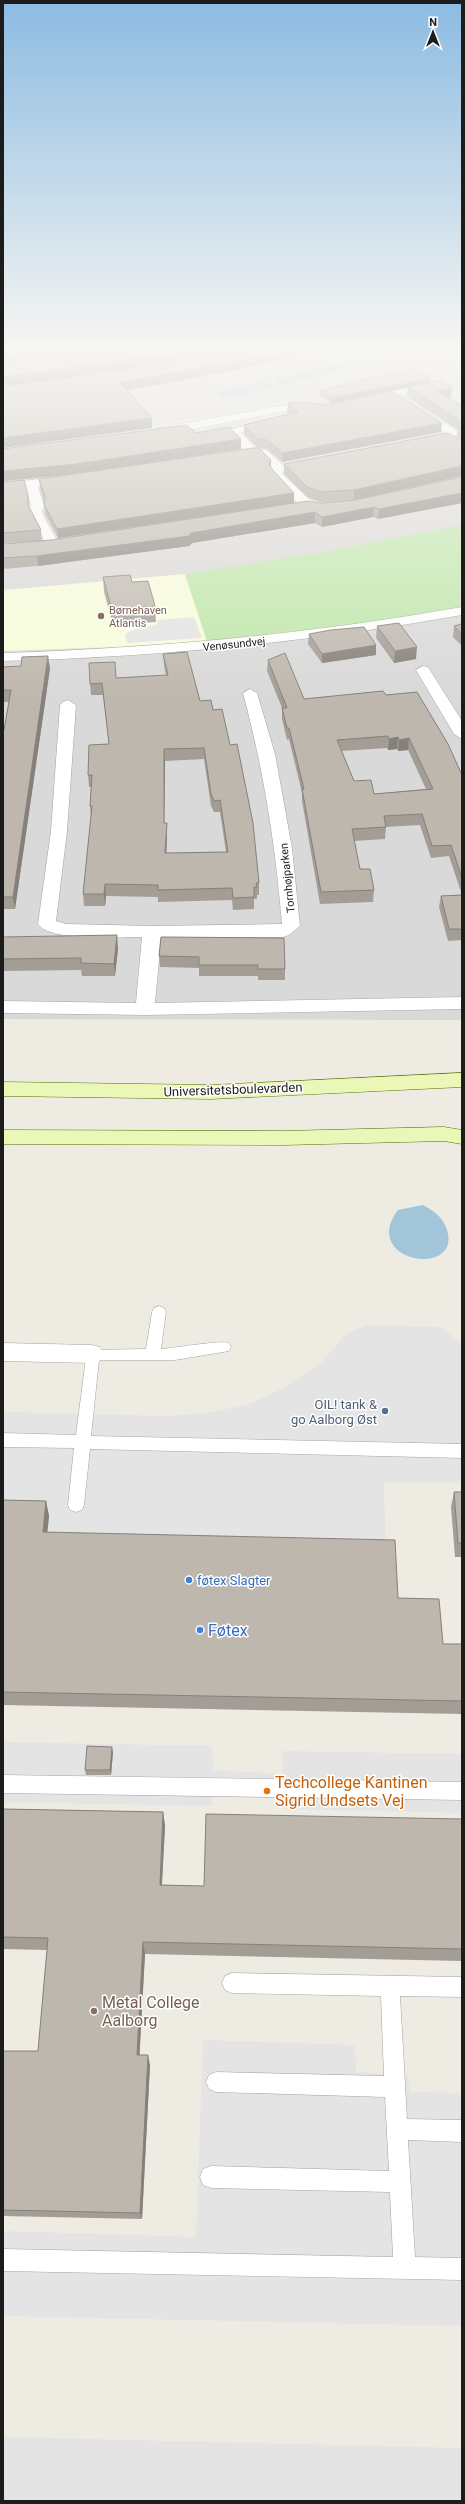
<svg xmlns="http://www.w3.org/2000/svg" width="465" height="2504" font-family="Roboto,sans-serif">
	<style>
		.residential { fill: #dad9d9 }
		.education { fill: #f9feda }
		.grass { fill: #bee7a8 }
		.parking { fill: #e4e4e4 }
		.water { fill: #a3c5da }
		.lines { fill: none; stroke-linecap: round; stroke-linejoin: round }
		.service-casing { stroke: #a3a3a3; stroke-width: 1 }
		.minor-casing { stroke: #a3a3a3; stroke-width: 1 }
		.secondary-casing { stroke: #546e07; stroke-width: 1 }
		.service { fill: #fff; fill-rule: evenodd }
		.minor { fill: #fff; fill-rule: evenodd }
		.secondary { fill: #eaf7b6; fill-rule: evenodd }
		.wall { fill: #a39d96; fill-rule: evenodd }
		.shaded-wall { fill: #85807a }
		.building { fill: #beb7ae; stroke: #85807a; fill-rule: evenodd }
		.education-dot { fill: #8d6e63; stroke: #fff; stroke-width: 1.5 }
		.service-dot { fill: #5c6f8a; stroke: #fff; stroke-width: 1.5 }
		.shop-dot { fill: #3f7fe0; stroke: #fff; stroke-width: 1.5 }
		.food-dot { fill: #e8710a; stroke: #fff; stroke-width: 1.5 }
		.labels { text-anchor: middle; stroke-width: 3; stroke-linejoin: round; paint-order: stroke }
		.far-education-label { font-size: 11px; fill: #785e54; stroke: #fff; text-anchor: start }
		.far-street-label { font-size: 11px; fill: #1c1c1c; stroke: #fff }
		.street-label { font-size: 13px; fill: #1c1c1c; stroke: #fff }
		.service-label { font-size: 13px; fill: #4e5e75; stroke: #fff; text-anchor: end }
		.shop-label { font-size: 13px; fill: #366cbe; stroke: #fff; text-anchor: start }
		.near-shop-label { font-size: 16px; fill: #366cbe; stroke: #fff; text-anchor: start }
		.near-food-label { font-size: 16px; fill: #c56008; stroke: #fff; text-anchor: start }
		.near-education-label { font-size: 16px; fill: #785e54; stroke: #fff; text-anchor: start }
	</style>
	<rect width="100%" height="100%" fill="#edebe2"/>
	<path class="residential" d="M3 348H462V1020L3 1019Z"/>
	<path class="education" d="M185 574 207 641 114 647 3 651V590Z"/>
	<path class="grass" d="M462 525 460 607 364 623 207 641 185 574 321 552Z"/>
	<path class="parking" d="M287 401 300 409 219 425 193 433 3 460V445L150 426Z
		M194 617 202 638 127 643 125 634 138 628 156 625 158 620Z
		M367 1325 441 1327 462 1345V1483H384L386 1552 3 1546V1412L167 1416 207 1413 247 1405 286 1387 321 1363 346 1334Z
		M3 1742 212 1746 213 1770 283 1774 282 1751 462 1754V1813L286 1809 285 1797 211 1796 212 1806 3 1802Z
		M203 2040 355 2045 356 2072 408 2075 411 2092 462 2093V2326L3 2316V2231L196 2237Z
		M3 2437 462 2448V2501H3Z"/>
	<path class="water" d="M367 355 377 360 287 385H280L273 380Z
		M265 381 273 388 228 398 221 396 218 392Z
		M423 1205C436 1212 445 1219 448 1234 456 1278 360 1260 398 1210Z"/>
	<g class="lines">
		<g class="service-casing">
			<path id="service" d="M159 1306 164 1308 166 1312 161 1349C174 1348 222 1340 229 1343L231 1347 229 1351 175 1360H99L91 1436 462 1444V1458L90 1449 84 1505 82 1510 76 1512 70 1510 68 1505 74 1448 3 1447V1433L76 1435 87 1350 146 1349 152 1312 154 1308Z
				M3 1775 462 1782V1800L3 1793Z
				M232 1973 462 1977V1997L400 1996 407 2119 462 2120V2142L408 2140 415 2257 462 2258V2280L3 2271V2249L393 2257 390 2192 211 2188 203 2185 200 2177 203 2169 211 2166 389 2171 385 2097 216 2092 209 2089 206 2082 209 2075 216 2072 384 2076 381 1996 232 1993 225 1990 222 1983 225 1976Z"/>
		</g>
		<g class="minor-casing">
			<path id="minor" d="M437 383 441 384V388L393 397 387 394 393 391Z
				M296 403 318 406 324 409 318 412 296 409 158 436 152 432 158 428Z
				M418 407 456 430 458 432 455 436 462 440V449L444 439 442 437 445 433 414 412 412 410Z
				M251 424 257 427 241 433 257 449 266 450 283 465 285 468 282 474 310 500 335 503 337 506 335 509C307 516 285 496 270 474L273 469 259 456 249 455 227 432 229 430Z
				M69 476 75 480 73 483 38 487 44 506 42 510C45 522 53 531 59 545L52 549 47 548 39 529 33 524 29 509 31 505 26 488 3 491V483Z
				M462 607V615C310 642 158 657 3 661V653C157 648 310 634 462 607Z
				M423 666 428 667 462 721V739L454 734 416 670Z
				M250 689 257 693 275 754 292 848 300 926 289 935 283 937 161 938 155 1003 462 997V1009L145 1015 3 1013V1001L136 1003 142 937C121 937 50 942 38 924L51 831 60 705 63 702 68 700 76 705 67 831 56 921 66 924 152 926 282 924C275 842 264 772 243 693Z
				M3 1343 92 1345 100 1347 104 1354 100 1361 92 1363 3 1361Z"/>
		</g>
		<g class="secondary-casing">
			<path id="secondary" d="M462 1073V1087L211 1099 3 1096V1082L211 1085Z
				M444 1127 462 1130V1144L444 1141 284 1145 3 1144V1130L284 1131Z"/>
		</g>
		<use href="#service" class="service"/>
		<use href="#minor" class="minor"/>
		<use href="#secondary" class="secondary"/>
	</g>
	<path class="wall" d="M430 383 452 388 451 397 448 398 462 406V439L457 436 458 430 457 429 407 397 408 388 391 391 441 432 282 462 267 449 258 448 244 434V425L289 414 287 412 288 403 326 405 382 393 331 403 320 396V391Z
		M196 433 241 439V449L103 470 271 469 294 503 58 538 45 514 44 501 40 488 39 479 72 474 3 481Z
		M462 440V503L378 519 373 517 322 527 315 523 192 543 189 546 38 566 3 569V544L51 540 321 503 355 500 462 477V476L354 500 320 502 307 497 284 474V464Z
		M3 482 28 495 29 507 41 530 42 541 3 543Z
		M103 577 132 582 155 606 156 622 113 625 104 592Z
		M462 624V646L453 637 454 626Z
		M377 626 416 659 394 663 376 638Z
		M309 634 376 655 322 663 308 644Z
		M163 654 200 701 213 710 259 883V895H257V899H254V909L233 910 232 900 158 902V897L106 896 105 906H84L83 894 91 818 90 806 91 787H89L88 775 109 744 103 695H91L90 684 116 678 166 676 164 665ZM204 759 211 806 214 812H220L226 852 166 853 167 835V823H164L165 761Z
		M268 660 304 699 386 695 462 775V940L448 941 439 907 441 896 462 895 449 856 431 858 420 825 386 827 385 839 354 841 360 869 374 890 373 902 320 904 302 801V793L289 739 287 740 282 719V708L267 671ZM387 748 388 750 397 749 398 751 408 750 426 789 374 794 354 781 341 751Z
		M3 667 50 668 15 909H3V730H4L9 702H3Z
		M3 937 118 948 115 976H82L81 970 3 971Z
		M161 937 285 969V980H258V976H199V968L160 967 159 956Z
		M454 1492H462V1557H455L451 1507Z
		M3 1500 46 1501 49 1516 47 1532 398 1598 443 1644H462V1714L3 1705Z
		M113 1752 111 1775H86L85 1770Z
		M3 1809 163 1812 165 1826 162 1885 204 1886 462 1819V1961L145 1954 139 2055 150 2065 142 2219 3 2216V2051H38L47 1950 3 1949Z"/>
	<path class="shaded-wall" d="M30 348H92L3 361V352Z
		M186 348H229L123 371 3 387V377Z
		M288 348H324L241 369 120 392V383Z
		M431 378 430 383 331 403V398Z
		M452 388 451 397 437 401V391Z
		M152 418V428L3 448V438Z
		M442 423 441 432 282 462 283 453Z
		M241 439V449L78 474 3 481V471Z
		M271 460V469L269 464Z
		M462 466V476L354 500V490Z
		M294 493V503L58 538 57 529Z
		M462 493V503L378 519 379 509Z
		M374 507 373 517 322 527V517Z
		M315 512V523L192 543 189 546 38 566 37 556 191 533Z
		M376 645V655L322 663V654Z
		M417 647 416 659 394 663 395 651Z
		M48 656 50 668 15 909 13 897Z
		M398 737 397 749 388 750 389 739Z
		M409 738 408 750 398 751 399 740Z
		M164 749 165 761 164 835Z
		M167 823V835L166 865 165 853Z
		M105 884 106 896 105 906 104 894Z
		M117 935 118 948 115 976 114 964Z
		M46 1501 49 1516 46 1547 43 1532Z
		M112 1747 113 1752 111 1775 110 1770Z
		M163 1812 165 1826 161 1898 160 1885Z
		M143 1942 145 1954 139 2065 137 2055Z
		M148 2055 150 2065 142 2219 140 2213Z"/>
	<path class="building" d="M3 348H30L3 352Z
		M92 348H186L122 361 3 377V361Z
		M230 348H288L242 360 120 383 152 418 3 438V386L123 370Z
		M416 369 431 378 331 398 320 391 389 374Z
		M442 380 452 388 437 391 462 406V428L458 426 461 422 458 419 408 387Z
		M391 391 442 423 283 453 267 440 258 439 244 425 298 412 288 403 296 402 326 405Z
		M187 425 196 433 229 427 241 439 77 464 3 471V449Z
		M447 433 462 440V466L354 490 321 492 307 487 284 464Z
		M253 448H259L271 460 269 464 271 468 294 493 57 529 44 504 45 496 39 479Z
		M462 477V493L379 509 374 507 322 517 315 512 191 533 189 536 37 556 3 558V544L51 540 308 501 321 503 355 500Z
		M24 480 28 495V505L41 530 3 533V482Z
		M130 575 132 582 148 581 155 606 112 610 103 577Z
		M399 623 417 647 395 651 377 626Z
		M462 624V634L454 626Z
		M364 627 376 645 322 654 309 634 331 630Z
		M187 652 200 701 211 700 213 710 222 709 230 745 237 744 253 823 259 883H256L257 887H254V897L233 898 232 888 158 890V885L105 884 104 894H83L92 806H90L92 775H88L89 745 109 744 102 683 90 684 89 663 115 662 116 678 168 675 163 654ZM204 748 211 794 214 801 220 800 228 852 165 853 167 823H164V749Z
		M285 653 304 699 383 691 386 695 417 692 448 744 462 775V878L451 845 432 846 422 814 384 816 386 827 352 829 360 869H370L374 890 321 892 302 789H304L289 728H287L282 708H287L268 660ZM388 736 389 739 398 737 399 740 409 738 433 789 374 794 371 780 354 781 337 740Z
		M48 656 13 897H3V730H4L11 690H3V667L21 666 22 657Z
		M462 895V929H449L441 896Z
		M117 935 114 964 81 963V958L3 959V937Z
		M161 937 284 938 285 969H258V965H199V957L159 956Z
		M454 1492H462V1543H458Z
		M3 1500 46 1501 43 1532 395 1540 398 1598 439 1599 443 1644H462V1701L3 1692Z
		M87 1746 112 1747 110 1770H85Z
		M3 1809 163 1812 160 1885 204 1886 206 1814 462 1819V1949L143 1942 137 2055H148L140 2213 3 2210V2051H38L48 1938 3 1937Z"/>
	<linearGradient id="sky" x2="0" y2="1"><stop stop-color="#8cbbe2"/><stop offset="0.5" stop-color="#f7f6f2"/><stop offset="1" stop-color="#f7f6f2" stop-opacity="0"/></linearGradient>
	<rect width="465" height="699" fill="url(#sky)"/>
	<g class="education-dot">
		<circle cx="101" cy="616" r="4"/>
		<circle cx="94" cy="2011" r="4"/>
	</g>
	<circle class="service-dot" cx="385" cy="1411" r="4"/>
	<g class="shop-dot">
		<circle cx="189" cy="1580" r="4"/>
		<circle cx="200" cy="1630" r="4"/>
	</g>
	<circle class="food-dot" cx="267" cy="1791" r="4"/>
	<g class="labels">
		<g class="far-education-label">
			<text x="109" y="614">Børnehaven<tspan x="109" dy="13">Atlantis</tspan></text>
		</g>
		<g class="far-street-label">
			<text transform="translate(234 644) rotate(-6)" y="4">Venøsundvej</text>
			<text transform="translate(287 878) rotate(-96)" y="4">Tornhøjparken</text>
		</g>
		<g class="street-label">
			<text transform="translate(233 1089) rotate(-2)" y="5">Universitetsboulevarden</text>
		</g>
		<g class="service-label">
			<text x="377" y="1409">OIL! tank &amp;<tspan x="377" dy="15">go Aalborg Øst</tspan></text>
		</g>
		<g class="shop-label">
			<text x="197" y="1585">føtex Slagter</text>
		</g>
		<g class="near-shop-label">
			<text x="208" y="1636">Føtex</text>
		</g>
		<g class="near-food-label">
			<text x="275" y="1788">Techcollege Kantinen<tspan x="275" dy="18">Sigrid Undsets Vej</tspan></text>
		</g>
		<g class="near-education-label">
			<text x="102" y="2008">Metal College<tspan x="102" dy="18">Aalborg</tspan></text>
		</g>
	</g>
	<rect width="465" height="2504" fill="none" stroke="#1c1c1c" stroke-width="8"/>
	<g transform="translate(433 32)" stroke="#ffffff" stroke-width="3" paint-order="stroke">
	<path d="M0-3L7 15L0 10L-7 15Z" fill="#1c1c1c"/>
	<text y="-6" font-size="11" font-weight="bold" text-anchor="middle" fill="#1c1c1c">N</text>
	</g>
</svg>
